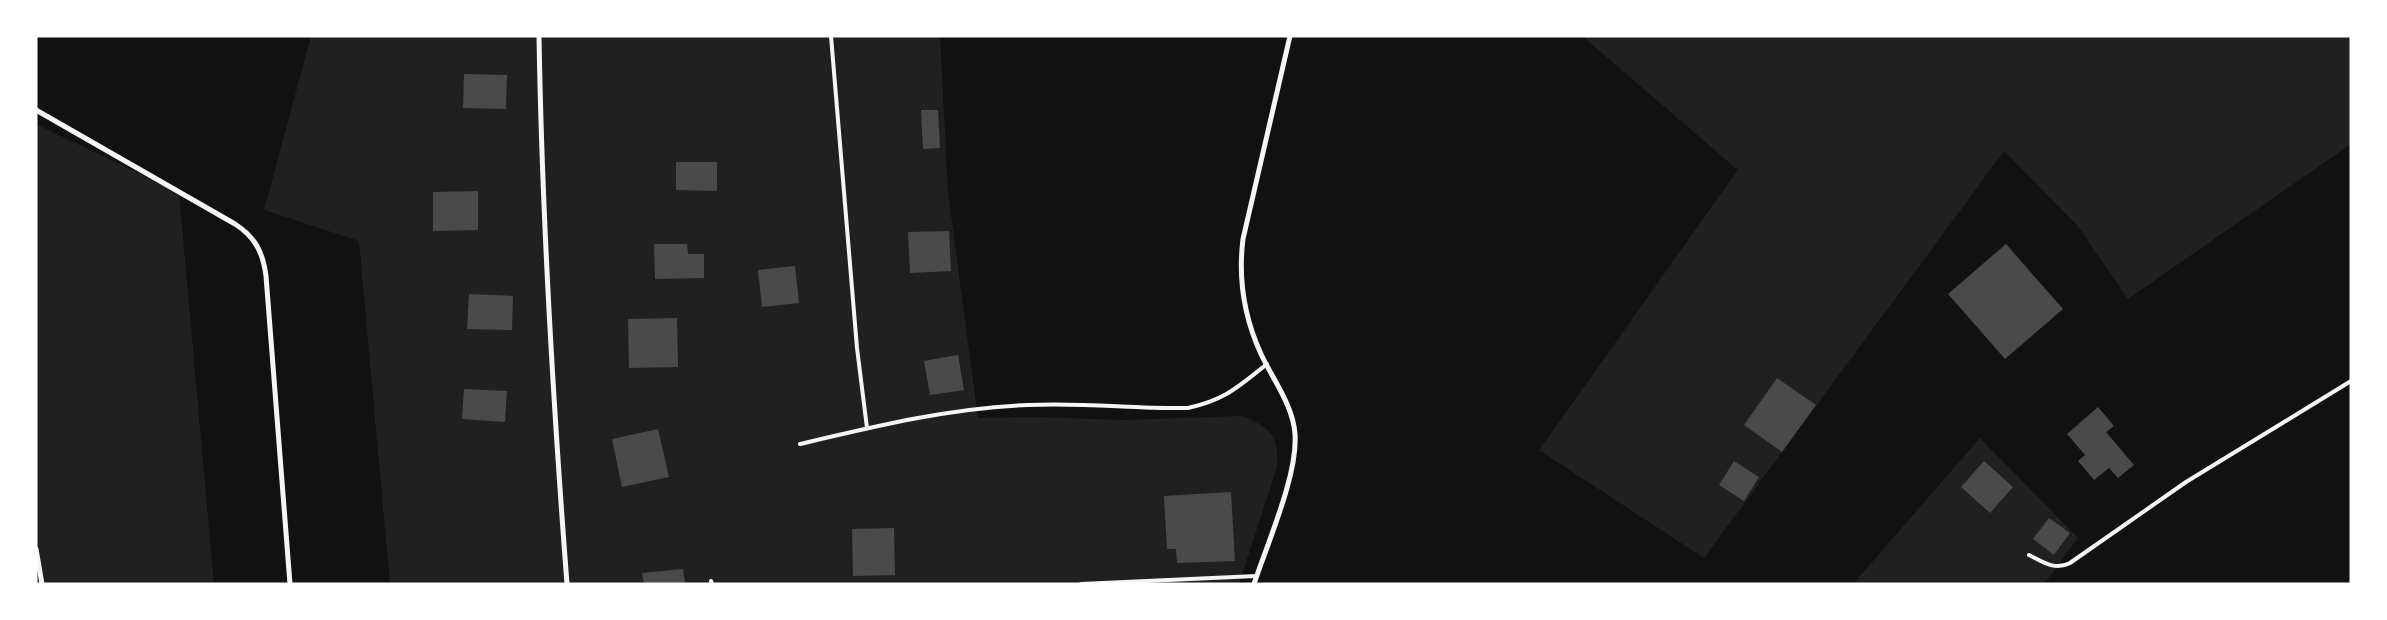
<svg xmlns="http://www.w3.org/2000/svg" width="2387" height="620" font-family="Mulish,sans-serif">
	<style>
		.green { fill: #202020 }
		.building { fill: #4a4a4a }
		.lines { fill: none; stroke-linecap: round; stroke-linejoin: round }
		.service { stroke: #f5f5f5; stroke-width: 4 }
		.minor { stroke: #f5f5f5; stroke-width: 5 }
	</style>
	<rect width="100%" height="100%" fill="#111"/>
	<path class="green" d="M311 36H940L948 192 978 418 1032 417 1125 420 1242 416C1271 428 1279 435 1277 467L1239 584H390L359 241 264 210Z
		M1582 36H2351V144L2128 299 2077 225 2004 151 1704 558 1539 450 1738 170Z
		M36 124 179 193 214 584H36Z
		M1980 438 2078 538 2044 584H1853Z"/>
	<path class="building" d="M464 74 507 75 506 109 463 108Z
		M921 110H938L940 148 923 149Z
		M676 162H717V191L676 190Z
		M478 191V230L433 231V192Z
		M949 231 951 271 910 273 908 232Z
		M654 244H687L688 254H704V278L655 279Z
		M2006 244 2063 309 2005 359 1948 294Z
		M795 266 799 303 762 307 758 270Z
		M469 294 513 296 512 330 467 329Z
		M677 318 678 367 629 368 628 319Z
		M958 355 964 390 930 395 924 361Z
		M1777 378 1816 405 1782 452 1744 425Z
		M464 389 507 391 505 422 462 419Z
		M2098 407 2114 426 2106 432 2134 465 2118 478 2109 468 2094 480 2078 461 2085 455 2067 434Z
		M658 429 669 477 622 487 612 439Z
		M1734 461 1759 477 1744 501 1719 485Z
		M1984 461 2013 487 1990 513 1961 487Z
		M1231 492 1235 561 1177 563 1176 549H1167L1164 496Z
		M2049 518 2070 533 2054 555 2033 539Z
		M894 528 895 575 853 576 852 529Z
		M683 569 685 584H644L642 573Z"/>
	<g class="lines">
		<path class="service" d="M831 36 857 348 867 428
			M800 444C876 426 950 408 1028 405 1082 402 1135 409 1188 408 1225 400 1238 387 1267 364
			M2029 555C2043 562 2055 571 2070 563L2186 482 2351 381
			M711 581 712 584
			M1081 584 1256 576"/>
		<path class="minor" d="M539 36C542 219 553 401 567 584
			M36 110 235 224C255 237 263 252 266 276L290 584
			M36 549 42 584
			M1254 584C1267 544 1298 475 1295 434 1293 405 1273 380 1261 354 1244 317 1238 279 1243 239L1290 36"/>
	</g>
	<rect width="2387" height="620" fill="none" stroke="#ffffff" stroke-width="75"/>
</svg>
